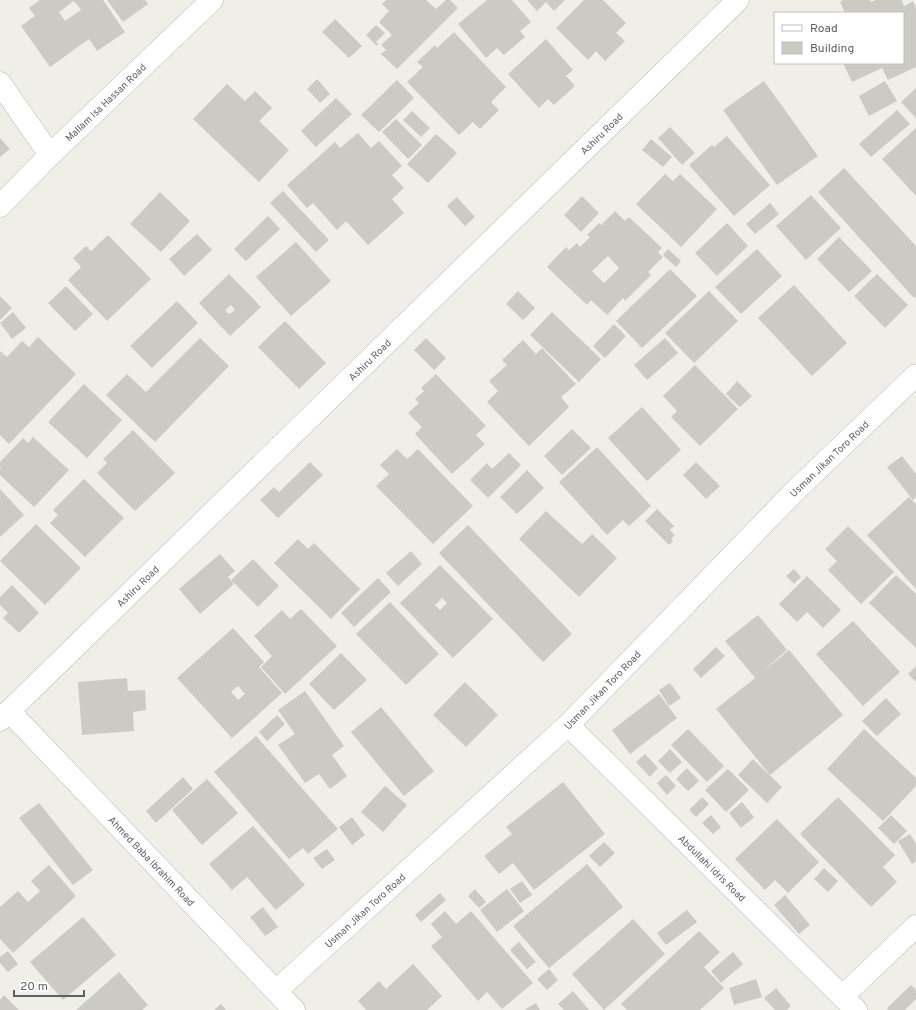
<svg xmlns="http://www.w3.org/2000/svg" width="916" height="1010" font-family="Overpass,sans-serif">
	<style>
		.building { fill: #cbcac3; fill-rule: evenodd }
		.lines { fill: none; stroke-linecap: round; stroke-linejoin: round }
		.street-casing { stroke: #b7b9bd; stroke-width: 23 }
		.secondary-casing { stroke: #b8bac0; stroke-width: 23 }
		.street { stroke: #fff; stroke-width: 22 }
		.secondary { stroke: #fff; stroke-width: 22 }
		.labels { text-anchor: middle; stroke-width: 3.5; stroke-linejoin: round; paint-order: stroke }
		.street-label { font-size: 10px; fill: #5e6167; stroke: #fff }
	</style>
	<rect width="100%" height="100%" fill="#f0efe7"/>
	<path class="building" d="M40 0H103L125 32 97 51 89 39 50 67 21 26 35 16 29 8ZM74 1 81 10 65 21 59 12Z
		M107 0H145L148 4 123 22Z
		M386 0H426L436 9 446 0H450L458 8 397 69 381 54 386 50 381 45 392 35 379 22 389 11 382 4Z
		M487 0H512L531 22 520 31 525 37 504 55 497 48 486 58 458 24Z
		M527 0H565L554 11 546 2 537 11Z
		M584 0H603L626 23 616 33 625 41 605 61 596 51 588 60 556 28Z
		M843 0H870L871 2 876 0H902L904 6 913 1 916 8V67L888 80 882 68 852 82 843 63H903V13H845L840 2Z
		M335 19 362 46 349 58 322 32Z
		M376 25 385 33 376 42 378 44 377 46 366 35Z
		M454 32 506 87 491 102 499 110 480 129 473 122 459 135 407 82 423 67 417 62 435 45 437 48Z
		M546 39 573 70 566 76 575 86 554 105 548 99 539 108 508 74Z
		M317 79 330 94 320 103 307 89Z
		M397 80 414 98 379 132 361 115Z
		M764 81 818 156 777 185 723 110Z
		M885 81 897 101 869 116 859 96Z
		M227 84 245 101 255 91 272 108 259 121 289 150 259 182 193 119Z
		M916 88V118L901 102Z
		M336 98 352 114 316 147 301 131Z
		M897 110 910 124 871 157 859 144Z
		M412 111 430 128 421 137 403 120Z
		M396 119 422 145 408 159 382 132Z
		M670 127 695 153 682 165 658 138Z
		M916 128V196L882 159Z
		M358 133 371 148 379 141 402 166 392 175 404 188 392 199 404 213 368 245 346 221 337 230 313 203 307 208 287 185 335 142 340 148Z
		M436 134 457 153 428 183 407 164Z
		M727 136 770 185 734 216 689 165 712 145 714 147Z
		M0 138 10 149 0 157Z
		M651 139 672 157 663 167 642 150Z
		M844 168 916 246V296L914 298 818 192Z
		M665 174 673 181 680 174 717 209 681 247 636 204Z
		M283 191 329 240 316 252 270 203Z
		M160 192 190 221 161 252 130 224Z
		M811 195 841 228 806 260 776 226Z
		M582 196 599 213 581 232 564 215Z
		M457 197 475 217 465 226 447 206Z
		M770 203 779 214 755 234 746 224Z
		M615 211 625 221 629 217 662 248 658 252 663 257 648 272 651 275 625 301 623 298 607 315 591 300 587 305 547 267 566 247 569 250 577 243 580 247 590 237 587 235 599 223 601 225ZM608 256 619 268 604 283 592 271Z
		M268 216 280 229 246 261 234 249Z
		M727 223 748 246 717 276 695 253Z
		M197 234 212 250 184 276 169 259Z
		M108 235 151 279 107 321 68 280 81 267 73 258 86 246 91 251Z
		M839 237 872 271 849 292 817 259Z
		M296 242 331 281 291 316 256 277Z
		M668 249 681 261 676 267 663 255Z
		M757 249 782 276 741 314 715 287Z
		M670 269 697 296 642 348 616 321Z
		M229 274 261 307 230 336 199 303ZM231 305 235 310 229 314 225 310Z
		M877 274 908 305 885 328 854 296Z
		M794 285 847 343 812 376 758 318Z
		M66 286 93 314 75 331 48 303Z
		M518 291 535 308 523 320 506 304Z
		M709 291 738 321 694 363 665 333Z
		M0 296 12 308 0 320Z
		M177 301 198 323 152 368 130 346Z
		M13 312 26 328 12 339 0 323Z
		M552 312 601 359 579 382 530 335Z
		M285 321 326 363 299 389 258 347Z
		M614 324 626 336 605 358 593 346Z
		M38 337 76 374 9 444 0 435V351L7 357 22 341 29 347Z
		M200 338 229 366 155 442 106 395 127 374 146 392Z
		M426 338 446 358 434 370 414 350Z
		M665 338 678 353 647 380 634 365Z
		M523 340 536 354 542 348 576 384 561 397 569 407 529 446 487 402 498 391 489 381 507 365 502 360Z
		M695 365 738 409 700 446 671 417 677 411 663 396Z
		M436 374 486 426 476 435 485 444 452 474 415 434 422 427 408 413 419 403 415 399 424 391 421 388Z
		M737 381 752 396 740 407 726 394Z
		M84 384 122 420 87 458 48 422Z
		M642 407 681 450 647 481 608 438Z
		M572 429 591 448 562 475 544 456Z
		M133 430 175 473 135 511 97 473 107 463 103 459Z
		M33 437 69 470 34 507 0 475V469L1 468 0 467V462L23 438 28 443Z
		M597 447 651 506 629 526 623 520 607 535 559 482Z
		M397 449 407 459 418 449 473 506 433 544 376 486 389 474 380 465Z
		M509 453 521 465 488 498 470 480 487 463 492 469Z
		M902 456 916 474V497L913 500 887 467Z
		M310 462 323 475 278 518 260 500 274 487 279 492Z
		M696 462 720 486 706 499 683 475Z
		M527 470 544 488 517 514 500 497Z
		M84 479 124 518 85 557 50 523 58 515 53 510Z
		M0 489 24 515 0 537Z
		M909 497 916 504V589L867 535Z
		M657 509 674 526 670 530 675 535 671 539 673 541 669 545 645 521Z
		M546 511 582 544 592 534 617 558 579 597 519 539Z
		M36 524 81 568 45 605 0 561Z
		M468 525 572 634 543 662 439 553Z
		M848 526 894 572 861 604 828 570 837 561 825 549Z
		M298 539 308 549 314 543 360 589 331 619 274 563Z
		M411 551 422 564 398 586 386 573Z
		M220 554 235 571 228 577 234 584 200 614 179 589Z
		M253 559 279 586 258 607 231 580Z
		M440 565 493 619 453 658 400 603ZM442 598 447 603 440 610 435 605Z
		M794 569 801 577 794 584 786 576Z
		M896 575 916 594V648L869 603Z
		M807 576 841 610 823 628 807 612 797 622 779 604Z
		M378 578 391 592 354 627 341 613Z
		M12 585 39 613 19 633 3 618 8 613 0 605V597Z
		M390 602 439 654 406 685 356 634Z
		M301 609 337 646 285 694 261 667 272 656 254 636 282 610 290 619Z
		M758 615 787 650 761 673 789 650 843 715 770 775 716 709 755 678 725 641Z
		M853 621 900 672 863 706 816 654Z
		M233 628 264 662 259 667 282 693 232 738 177 678ZM238 686 245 694 238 700 231 692Z
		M716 647 725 656 701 678 693 669Z
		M341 653 367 680 334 710 309 684Z
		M916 666V682L908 674Z
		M127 678 128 691 145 690 146 710 133 712 134 731 82 735 78 682Z
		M465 682 498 715 466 747 433 715Z
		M670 683 681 698 669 706 659 690Z
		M305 691 344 746 332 755 347 776 330 789 319 774 305 783 278 745 295 734 278 710Z
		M659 694 677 718 630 754 612 730Z
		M886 698 901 714 877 736 862 721Z
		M381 707 434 771 404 796 351 732Z
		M277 715 285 724 267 741 259 732Z
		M688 729 724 766 707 782 671 745Z
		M864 729 916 778V786L883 821 827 769Z
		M256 736 338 829 308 854 303 848 289 859 214 772Z
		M670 749 682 762 670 773 658 761Z
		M645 754 658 768 650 777 636 762Z
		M753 759 782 787 767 803 738 775Z
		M687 768 699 781 688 791 676 779Z
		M728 769 749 790 726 812 705 790Z
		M666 775 676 786 667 795 657 783Z
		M183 777 193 789 156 823 146 811Z
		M207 779 238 813 202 845 172 810Z
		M563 782 605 834 534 890 513 863 499 874 484 856 512 834 506 827Z
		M385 786 407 805 383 832 361 812Z
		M702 797 709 804 696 817 689 810Z
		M838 797 895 855 883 867 897 882 871 907 800 834Z
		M742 802 754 817 741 828 729 813Z
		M39 803 93 870 73 885 19 818Z
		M711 815 721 827 713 834 702 823Z
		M891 815 907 831 894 844 878 828Z
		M352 817 365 835 352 845 339 827Z
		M777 819 819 862 788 893 775 880 765 890 735 859Z
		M253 826 305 885 276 910 247 877 232 890 209 864Z
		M910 834 916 844V861L912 864 898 841Z
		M604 842 615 853 600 867 589 856Z
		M327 849 335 860 322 869 313 858Z
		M587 864 623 907 549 968 513 926Z
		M49 865 76 896 13 953 0 939V907L18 891 28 902 40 891 31 881Z
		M824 868 838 881 828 892 814 879Z
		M522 881 532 895 520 903 510 889Z
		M475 889 486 902 479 908 468 896Z
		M507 889 524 911 497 932 480 910Z
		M440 893 446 900 421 922 415 915Z
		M785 895 810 925 799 934 774 905Z
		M263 907 278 927 265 936 250 917Z
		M687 910 697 922 666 945 657 933Z
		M445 911 456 924 471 911 533 983 502 1009 487 992 478 1001 431 946 442 937 431 924Z
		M83 917 116 955 63 1000 30 962Z
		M633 919 665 954 604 1010 572 974Z
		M699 931 720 952 704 967 724 988 700 1010H627L621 1004Z
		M519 942 536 962 527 969 510 950Z
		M8 951 18 964 8 972 0 963V957Z
		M733 952 743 964 721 983 711 971Z
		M413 964 442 996 427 1010H366L358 1001 379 981 386 989Z
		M549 969 558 980 547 990 537 979Z
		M119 972 148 1005 142 1010H76Z
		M756 979 762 997 734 1005 729 988Z
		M911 985 916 990V999L905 1010H888L887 1008Z
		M776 988 791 1006 787 1010H775L764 998Z
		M573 991 589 1010H564L558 1004Z
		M4 995 19 1010H0V1000Z
		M536 1003 540 1010H524Z
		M221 1004 226 1010H214Z"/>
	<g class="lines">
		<g class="street-casing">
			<g id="street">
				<path d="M0 83 50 155"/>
				<path id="s1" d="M0 206 50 155 212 0"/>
				<path id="s2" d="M0 720 738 0"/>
				<path id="s3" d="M568 725 856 1010"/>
				<path id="s4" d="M276 991 568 725 794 492 916 375"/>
				<path d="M843 996 916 926"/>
			</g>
		</g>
		<g class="secondary-casing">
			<g id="secondary">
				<path id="s5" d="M9 711 294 1010"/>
			</g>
		</g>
		<use href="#street" class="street"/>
		<use href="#secondary" class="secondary"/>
	</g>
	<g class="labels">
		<g class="street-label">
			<text dy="4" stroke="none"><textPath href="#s1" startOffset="148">Mallam Isa Hassan Road</textPath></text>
			<text dy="4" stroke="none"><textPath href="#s2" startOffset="840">Ashiru Road</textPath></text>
			<text dy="4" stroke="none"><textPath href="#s2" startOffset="516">Ashiru Road</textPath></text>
			<text dy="4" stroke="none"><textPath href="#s4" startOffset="768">Usman Jikan Toro Road</textPath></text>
			<text dy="4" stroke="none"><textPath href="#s2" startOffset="192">Ashiru Road</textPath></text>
			<text dy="4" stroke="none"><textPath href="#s4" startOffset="444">Usman Jikan Toro Road</textPath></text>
			<text dy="4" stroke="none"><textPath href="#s5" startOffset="207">Ahmed Baba Ibrahim Road</textPath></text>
			<text dy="4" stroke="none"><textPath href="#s3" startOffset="203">Abdullahi Idris Road</textPath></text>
			<text dy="4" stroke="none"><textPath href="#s4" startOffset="120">Usman Jikan Toro Road</textPath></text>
		</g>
	</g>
	<rect x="774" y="12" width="130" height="52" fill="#ffffff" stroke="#bfc0c2"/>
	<rect x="782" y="25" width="20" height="6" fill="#ffffff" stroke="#bfc0c2"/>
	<text x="810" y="32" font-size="12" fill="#5e6167">Road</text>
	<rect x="782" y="42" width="20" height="12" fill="#cbcac3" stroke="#bfc0c2"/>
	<text x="810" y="52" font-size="12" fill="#5e6167">Building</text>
	<path d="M14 990v6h70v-6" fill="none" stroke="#5e6167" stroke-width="2"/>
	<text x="20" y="990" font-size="12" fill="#5e6167" stroke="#ffffff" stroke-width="3" paint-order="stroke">20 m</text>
</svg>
